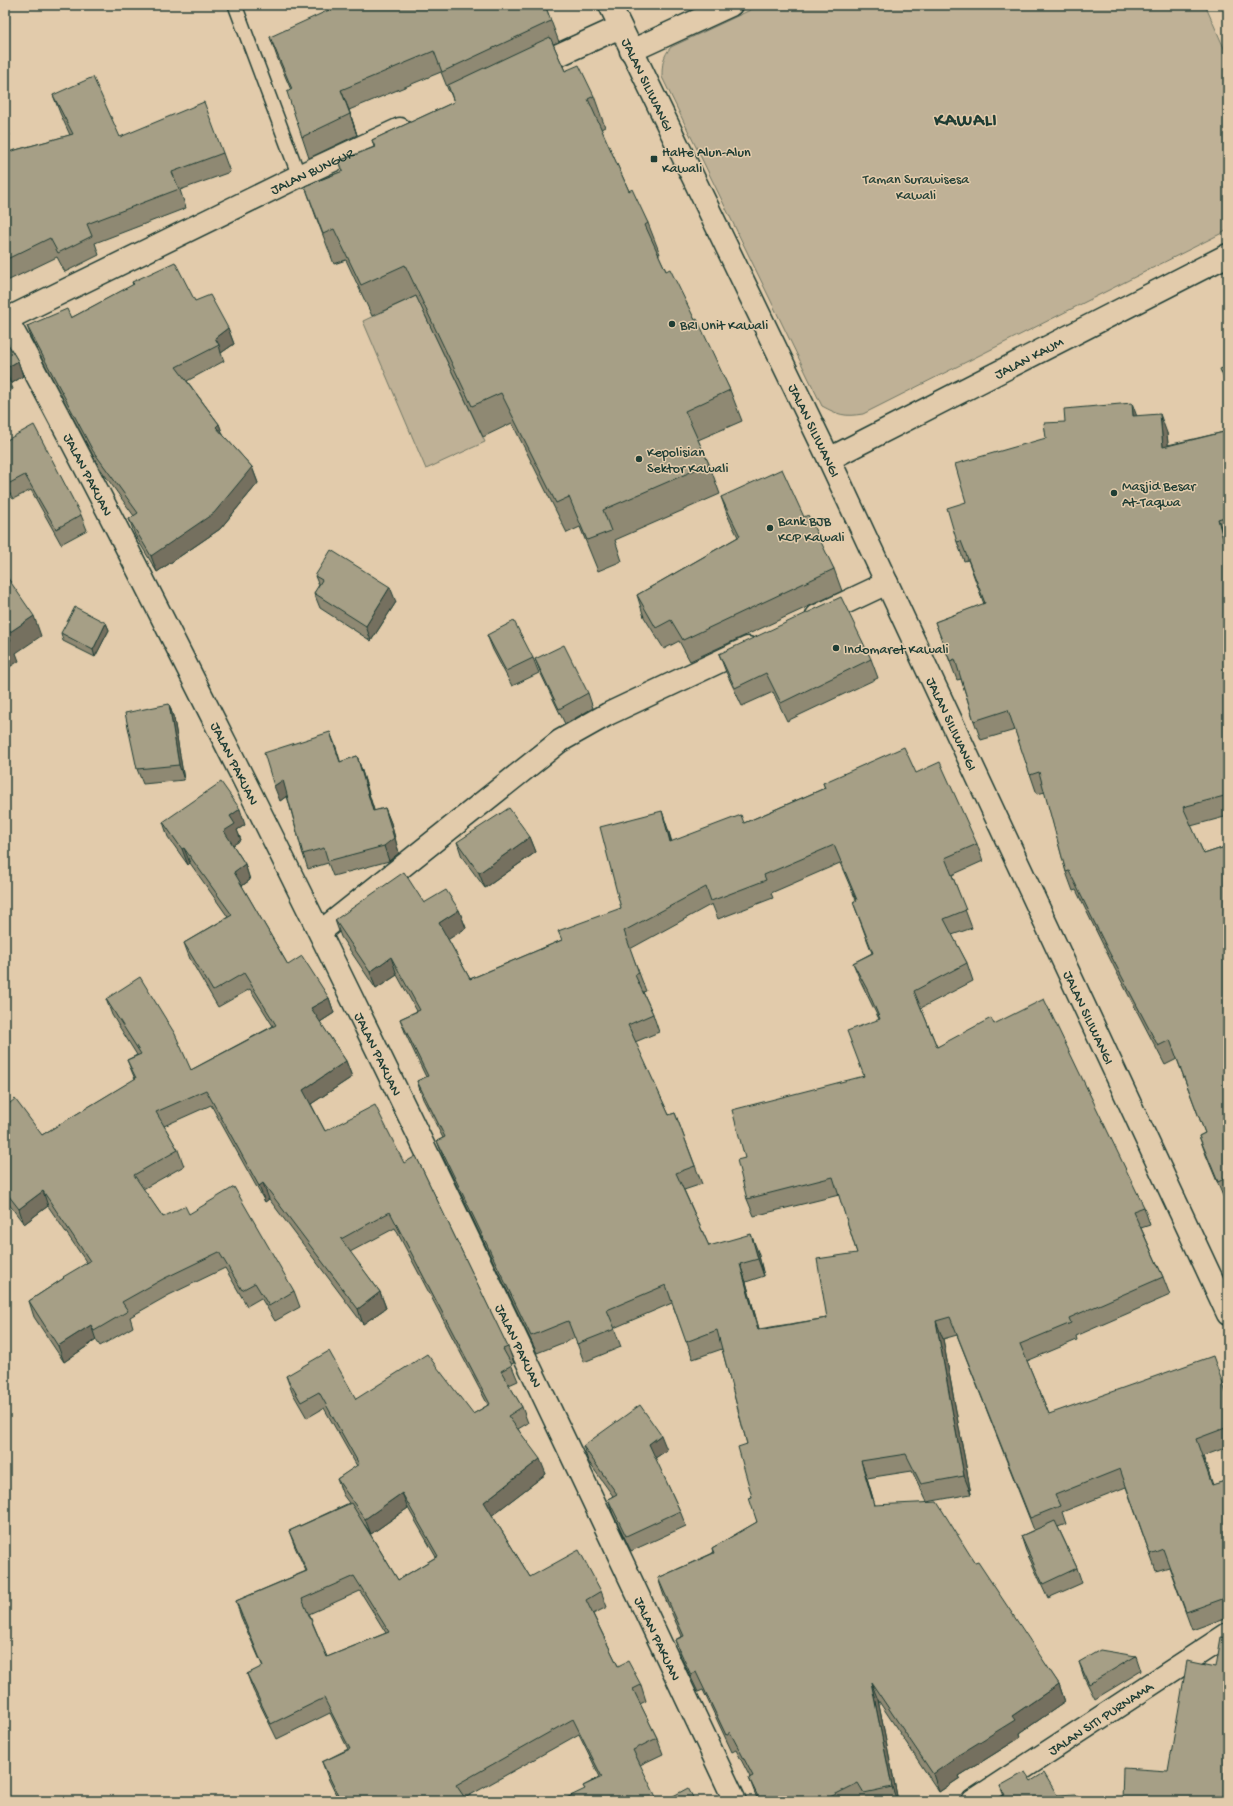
<svg xmlns="http://www.w3.org/2000/svg" width="1233" height="1806" font-family="'Gochi Hand',sans-serif">
	<style>
		.green { fill: #bfb196; stroke: #6f7765 }
		.lines { fill: none; stroke-linecap: round; stroke-linejoin: round }
		.lane-casing { stroke: #1f3d34; stroke-width: 16 }
		.street-casing { stroke: #1f3d34; stroke-width: 25 }
		.secondary-casing { stroke: #1f3d34; stroke-width: 25 }
		.highway-casing { stroke: #1f3d34; stroke-width: 25 }
		.lane { stroke: #e2cbab; stroke-width: 13 }
		.street { stroke: #e2cbab; stroke-width: 22 }
		.secondary { stroke: #e2cbab; stroke-width: 22 }
		.highway { stroke: #e2cbab; stroke-width: 22 }
		.wall { fill: #8f8973; stroke: #1f3d34; fill-rule: evenodd }
		.shaded-wall { fill: #746f5e; stroke: #1f3d34 }
		.building { fill: #a69f86; stroke: #1f3d34; fill-rule: evenodd }
		.poi-dot { fill: #1f3d34; stroke: #e2cbab; stroke-width: 1.5 }
		.labels { text-anchor: middle; stroke-width: 3; stroke-linejoin: round; paint-order: stroke }
		.street-label { font-size: 14px; fill: #1f3d34; stroke: #e2cbab }
		.poi-label { font-size: 14px; fill: #1f3d34; stroke: #e2cbab; text-anchor: start }
		.park-label { font-size: 14px; fill: #274339; stroke: #e2cbab }
		.district-label { font-size: 18px; font-weight: bold; letter-spacing: 1px; fill: #1f3d34; stroke: #e2cbab }
	</style>
	<rect width="100%" height="100%" fill="#e2cbab"/>
	<filter id="ink" filterUnits="userSpaceOnUse"><feTurbulence type="fractalNoise" baseFrequency=".025" numOctaves="2"/><feDisplacementMap in="SourceGraphic" scale="8" xChannelSelector="R" yChannelSelector="G"/><feConvolveMatrix kernelMatrix="1 2 1 2 8 2 1 2 1" color-interpolation-filters="sRGB"/></filter>
	<g filter="url(#ink)">
		<path class="green" d="M761 5H1205L1228 57V230L863 414C844 417 839 415 822 406L662 77C662 64 663 56 671 47Z
			M416 296 485 442 426 469 363 321Z"/>
		<g class="lines">
			<g class="lane-casing">
				<path id="lane" d="M235 5 299 176"/>
			</g>
			<g class="street-casing">
				<g id="street">
					<path d="M530 68 620 27"/>
					<path id="s1" d="M5 316C87 467 164 621 241 774 411 1114 573 1457 735 1801"/>
					<path id="s2" d="M7 319 299 176 400 129"/>
					<path d="M817 616 887 583"/>
					<path d="M320 932 560 741 608 714 748 648"/>
					<path id="s3" d="M973 1801 1228 1634"/>
				</g>
			</g>
			<g class="secondary-casing">
				<g id="secondary">
					<path d="M631 51 731 5"/>
					<path id="s4" d="M829 459 1228 255"/>
				</g>
			</g>
			<g class="highway-casing">
				<g id="highway">
					<path id="s5" d="M610 5 829 459 1228 1314"/>
				</g>
			</g>
			<use href="#lane" class="lane"/>
			<use href="#street" class="street"/>
			<use href="#secondary" class="secondary"/>
			<use href="#highway" class="highway"/>
		</g>
		<path class="wall" d="M545 5 559 42 553 44 565 71 594 96 605 127 601 129 629 191 648 223 660 254H658L666 271 695 320 730 390 742 421 698 440 709 464 720 494 615 540 622 561 598 571 580 527 567 533 512 423 483 437 416 296 372 316 346 260 334 264 316 217 305 186 343 171 339 161 374 147 372 140 454 102 450 92H449L441 72 349 110 357 135 309 158 302 137 291 90 277 57 270 37Z
			M5 11 9 23 5 25Z
			M53 95 120 137 223 153 230 172 180 190 186 208 95 243 99 255 65 272 57 257 5 282V153L70 135 60 113Z
			M132 282 195 301 228 328 234 344 221 353 224 361 187 381 219 424 223 435 252 467 258 483 220 529 157 572 135 535 129 519 134 516 99 467 33 342 27 326 71 318 133 285Z
			M5 339 18 361 23 376 11 384 13 389 5 394Z
			M1137 416 1167 433 1168 445 1228 431V537L1225 538 1228 551V816L1191 826 1204 854 1228 846V1199L1225 1201 1206 1155 1199 1136 1205 1133 1177 1059 1165 1065 1115 969 1076 890 1073 891 1066 872 1045 792 1037 794 1015 730 981 740 974 721 961 679 957 680 935 622 984 604 968 560 964 561 957 542 966 502Z
			M5 441 81 515 87 530 61 544 31 490 13 499 5 485Z
			M721 497 804 517 834 569 842 591 690 661 679 641 664 649 644 617 637 595 738 537 729 519Z
			M315 576 396 602 371 641 320 608 314 593 319 586Z
			M106 623 109 630 95 657 63 641 61 633Z
			M487 635 533 658 539 673 512 686 493 650Z
			M719 654 871 659 878 678 787 721 773 692 742 706 726 672Z
			M535 659 588 693 593 708 565 724 541 674Z
			M169 704 174 719 184 780 143 784 137 769Z
			M330 732 340 762 357 756 362 771 374 811 385 808 391 823 399 853 389 861 333 876 328 863 308 869 303 854 287 796 280 801Z
			M916 773 977 844 983 861 952 875 972 928 952 935 967 963 973 981 921 1008 937 1047 994 1024 1144 1207 1150 1225 1141 1228 1163 1277 1170 1295 1076 1336 1077 1340 1027 1361 1049 1414 1228 1398V1447L1203 1456 1213 1485 1228 1480V1617L1192 1630 1169 1567 1156 1571 1126 1487 1062 1512 1066 1524 1058 1527 1077 1568 1082 1583 1048 1598 1026 1551 1021 1536 1034 1530 957 1335 943 1339 971 1494 927 1502 912 1471 867 1478 875 1505 975 1563 1059 1684 1065 1702 1020 1733 1021 1737 959 1776 960 1778 939 1792 878 1700 898 1801H758L749 1778 750 1777 736 1750 732 1752 703 1690 698 1692 681 1657 675 1640 682 1636 664 1596 658 1578 713 1553 712 1548 757 1522 752 1497 747 1444 722 1349 693 1359 672 1303 614 1328 621 1347 584 1362 575 1338 537 1353 444 1159 437 1141 443 1138 423 1099 417 1081 426 1077 407 1037 400 1019 417 1011 397 975 376 989 341 937 335 920 424 903 459 910 466 928 448 939 470 979 562 940 621 908 668 829 672 842 744 823 825 788 823 783ZM840 863 856 900 853 902 872 953 853 963 860 980 874 1009 879 1019 864 1076 745 1158 747 1199 754 1216 839 1195 857 1253 827 1318 759 1329 746 1282 764 1276 758 1252 709 1246 684 1190 702 1184 675 1113 669 1115 635 1042 659 1032 653 1014 643 992 646 991 630 949 712 904 718 919 773 898 771 893Z
			M163 822 245 825 237 830 241 840 233 845 245 864 250 880 242 886 288 965 329 998 334 1013 320 1022 346 1061 352 1077 311 1104 325 1131 404 1163 508 1347 514 1363 511 1364 518 1381 509 1385 522 1407 528 1423 518 1429 546 1474 492 1515 530 1577 601 1591 607 1607 593 1614 618 1666 641 1685 646 1701 640 1704 657 1738 663 1754 640 1765 585 1789 583 1786 600 1777 579 1734 465 1798 467 1801H339L328 1778 322 1762 348 1749 330 1713 277 1739 253 1690 247 1674 263 1667 241 1617 236 1601 306 1571 295 1547 289 1531 349 1503 343 1495 337 1479 357 1466 324 1408 307 1418 292 1392 286 1376 356 1399 473 1414 488 1405 395 1228 350 1252 380 1292 386 1308 363 1324 269 1199 265 1202 211 1105 164 1126 178 1150 184 1166 143 1189 163 1217 189 1214 294 1291 300 1307 275 1321 261 1298 247 1306 225 1268 169 1295 130 1317 133 1327 100 1346 96 1340 64 1362 34 1317 29 1301 87 1263 48 1206 24 1224 5 1199V1107L42 1135 135 1079 127 1060 137 1055 112 1015 106 999 191 1070 273 1026 250 989 218 1007 190 959 184 943 228 917 190 863 188 865 168 837ZM408 1508 436 1557 398 1580 364 1524 371 1534ZM360 1591 386 1633 327 1657 309 1614Z
			M530 837 536 852 485 888 462 857 457 842Z
			M583 1446 667 1450 655 1458 680 1511 686 1526 631 1551 613 1514 608 1499 613 1496 588 1461Z
			M1136 1656 1141 1671 1095 1699 1084 1677 1079 1662Z
			M1031 1781 1057 1795 1004 1796 1000 1786Z"/>
		<path class="shaded-wall" d="M341 90 349 110 357 135 350 114Z
			M5 123 10 135 5 141Z
			M228 328 234 344 221 353 219 345 215 338Z
			M18 361 23 376 11 384 5 369Z
			M1132 403 1139 422 1133 416Z
			M1160 414 1167 433 1170 466 1163 447Z
			M219 424 225 440 216 427Z
			M252 467 258 483 220 529 157 572 151 556Z
			M1218 519 1225 538 1228 551V559Z
			M390 587 396 602 371 641 366 626Z
			M34 616 41 636 16 653 19 661 5 670V645L7 634Z
			M106 623 109 630 95 657 93 650Z
			M169 704 174 719 184 780 179 765Z
			M330 732 336 747 345 777Z
			M357 756 362 771 379 826 373 811Z
			M283 780 288 795 280 801 274 786Z
			M385 808 391 823 399 853 389 861 384 846Z
			M240 809 245 825 237 830 241 840 230 847 224 831 230 816Z
			M662 811 668 829 676 860 670 842Z
			M530 837 536 852 485 888 479 873Z
			M184 848 190 863 188 865 182 849Z
			M245 864 250 880 239 888 234 872Z
			M459 910 466 928 446 941 439 923Z
			M391 957 397 975 376 989 370 972Z
			M329 998 334 1013 317 1024 311 1008Z
			M346 1061 352 1077 308 1106 303 1090Z
			M263 1183 269 1199 265 1202 259 1186Z
			M43 1191 48 1206 24 1224 19 1209Z
			M751 1234 758 1252 764 1276 758 1259Z
			M740 1264 746 1282 764 1347 758 1330Z
			M380 1292 386 1308 363 1324 358 1309Z
			M936 1321 943 1339 971 1494 964 1476Z
			M91 1325 96 1340 64 1362 58 1346Z
			M661 1435 667 1450 654 1459 649 1444Z
			M540 1459 546 1474 490 1517 484 1502Z
			M861 1461 867 1478 880 1523 874 1505Z
			M402 1493 408 1508 371 1534 365 1519Z
			M871 1682 878 1700 898 1801H897L892 1787Z
			M1059 1684 1065 1702 1020 1733 1021 1737 959 1776 960 1778 939 1792 933 1774 952 1759 1012 1716Z"/>
		<path class="building" d="M340 5H545L551 21 442 72 434 51 341 90 350 114 302 137 287 92 292 89 270 37Z
			M550 37 565 71 579 65 594 96 588 99 629 191 632 189 648 223 645 225 666 271 670 269 695 320 697 319 730 390 685 411 709 464 603 510 611 531 587 540 569 497 556 503 501 393 472 406 405 265 361 285 334 229 323 234 305 186 343 171 339 161 375 147 372 140 454 102 448 85Z
			M93 77 120 137 204 102 223 153 172 172 179 189 87 224 92 236 58 253 50 238 5 260V153L73 134 53 95Z
			M175 262 195 301 210 295 228 328 215 338 219 345 176 367 219 424 216 427 252 467 214 513 151 556 129 519 138 513 93 451 27 326 67 309 71 318 134 284 132 282Z
			M5 339 18 361 5 369 8 374 5 376Z
			M1228 366V389L1220 369Z
			M1132 403 1133 416 1160 414 1163 447 1228 431V516L1218 519 1228 559V795L1183 807 1204 854 1228 846V1177L1218 1182 1199 1136 1205 1133 1170 1040 1158 1046 1108 950 1069 871 1066 872 1039 772 1030 775 1008 710 974 721 955 659 950 661 935 622 985 603 961 541 957 542 947 508 966 502 955 464 1046 438 1044 423 1065 422 1064 409Z
			M34 425 81 515 56 529 25 475 8 484 5 480V441Z
			M782 469 804 517 808 515 834 569 683 640 671 620 656 628 637 595 740 536 721 497Z
			M331 550 390 587 366 626 314 593 322 580 315 576Z
			M5 574 34 616 7 634 11 640 5 645Z
			M841 597 871 659 781 703 766 673 735 688 719 654Z
			M75 607 106 623 93 650 61 633Z
			M514 621 533 658 506 671 487 635Z
			M564 645 588 693 559 709 535 659Z
			M169 704 179 765 137 769 125 713Z
			M330 732 340 762 357 756 373 811 385 808 394 838 384 846 328 861 324 848 303 854 283 780 274 786 264 753Z
			M904 747 916 773 940 762 977 844 945 858 966 910 944 919 967 963 914 991 937 1047 991 1018 994 1024 1044 999 1144 1207 1133 1211 1163 1277 1069 1318 1071 1323 1020 1344 1049 1414 1213 1356 1228 1398V1427L1196 1439 1212 1485 1228 1480V1526L1226 1527 1228 1532V1597L1186 1612 1163 1549 1150 1554 1120 1469 1055 1495 1060 1506 1030 1518 950 1317 936 1321 964 1476 921 1484 906 1454 861 1461 874 1505 937 1502 975 1563 978 1562 1059 1684 1012 1716 1015 1720 952 1759 953 1760 933 1774 871 1682 892 1787 864 1793 858 1783 830 1797 828 1801H760L749 1778 753 1776 730 1732 726 1735 696 1672 691 1675 675 1640 684 1636 658 1578 714 1553 712 1548 757 1522 749 1498 752 1497 738 1447 747 1444 717 1330 686 1342 666 1285 607 1310 615 1329 577 1344 568 1321 531 1336 437 1141 445 1137 417 1081 428 1076 400 1019 420 1010 391 957 370 972 335 920 404 872 424 903 446 890 459 910 439 923 470 979 562 940 558 931 621 908 600 827 662 811 670 842 741 815 744 823 825 788 823 783ZM834 845 857 900 853 902 873 953 853 963 868 991 880 1019 847 1031 864 1076 732 1110 745 1158 737 1160 747 1199 833 1177 857 1253 817 1259 827 1318 758 1330 740 1264 758 1259 751 1234 709 1246 676 1173 695 1166 675 1113 669 1115 628 1025 653 1014 635 975 639 973 624 931 706 887 711 901 766 880 764 875Z
			M221 782 240 809 230 816 235 824 224 831 245 864 234 872 288 965 302 956 329 998 311 1008 346 1061 303 1090 325 1131 375 1105 404 1163 416 1156 508 1347 503 1349 512 1365 501 1371 522 1407 508 1416 540 1459 484 1502 530 1577 579 1550 601 1591 586 1600 618 1666 628 1661 641 1685 633 1689 657 1738 633 1750 658 1801H560L585 1789 583 1786 602 1777 573 1719 456 1785 467 1801H406L403 1797 394 1801H341L322 1762 350 1749 324 1698 271 1724 247 1674 263 1666 236 1601 307 1571 289 1531 351 1503 398 1580 438 1556 402 1493 365 1519 337 1479 359 1464 319 1392 301 1402 286 1376 329 1351 356 1399 427 1354 473 1414 490 1404 390 1212 341 1239 380 1292 358 1309 263 1183 259 1186 206 1090 156 1112 178 1150 134 1175 163 1217 185 1206 189 1214 234 1187 294 1291 269 1306 255 1283 242 1290 219 1252 163 1279 122 1302 128 1311 94 1331 91 1325 58 1346 29 1301 64 1278 63 1277 90 1261 43 1191 19 1209 5 1191V1107L15 1099 42 1135 136 1078 127 1060 141 1054 106 999 140 977 175 1034 191 1070 276 1025 244 973 213 991 184 943 232 915 184 848 182 849 163 822ZM354 1576 389 1632 327 1657 302 1599Z
			M509 808 530 837 479 873 457 842Z
			M640 1405 661 1435 649 1444 680 1511 626 1536 608 1499 617 1494 583 1446Z
			M1055 1521 1077 1568 1043 1584 1021 1536Z
			M1221 1637 1228 1638V1801H1122L1123 1768 1168 1771 1187 1661 1216 1667Z
			M1100 1650 1136 1656 1089 1684 1079 1662Z
			M1025 1772 1031 1781 1044 1773 1057 1795 1076 1794 1080 1801H994L1005 1795 1000 1786Z
			M688 1788 695 1801H664Z"/>
	</g>
	<g class="poi-dot">
		<rect x="650" y="155" width="8" height="8" rx="2"/>
		<circle cx="672" cy="324" r="4"/>
		<circle cx="639" cy="459" r="4"/>
		<circle cx="1114" cy="493" r="4"/>
		<circle cx="770" cy="528" r="4"/>
		<circle cx="836" cy="648" r="4"/>
	</g>
	<g class="labels">
		<g class="street-label">
			<text dy="5" stroke="none"><textPath href="#s5" startOffset="88">JALAN SILIWANGI</textPath></text>
			<text dy="5" stroke="none"><textPath href="#s2" startOffset="339">JALAN BUNGUR</textPath></text>
			<text dy="5" stroke="none"><textPath href="#s4" startOffset="224">JALAN KAUM</textPath></text>
			<text dy="5" stroke="none"><textPath href="#s5" startOffset="472">JALAN SILIWANGI</textPath></text>
			<text dy="5" stroke="none"><textPath href="#s1" startOffset="179">JALAN PAKUAN</textPath></text>
			<text dy="5" stroke="none"><textPath href="#s5" startOffset="796">JALAN SILIWANGI</textPath></text>
			<text dy="5" stroke="none"><textPath href="#s1" startOffset="503">JALAN PAKUAN</textPath></text>
			<text dy="5" stroke="none"><textPath href="#s5" startOffset="1120">JALAN SILIWANGI</textPath></text>
			<text dy="5" stroke="none"><textPath href="#s1" startOffset="827">JALAN PAKUAN</textPath></text>
			<text dy="5" stroke="none"><textPath href="#s1" startOffset="1151">JALAN PAKUAN</textPath></text>
			<text dy="5" stroke="none"><textPath href="#s1" startOffset="1475">JALAN PAKUAN</textPath></text>
			<text dy="5" stroke="none"><textPath href="#s3" startOffset="152">JALAN SITI PURNAMA</textPath></text>
		</g>
		<g class="poi-label">
			<text x="662" y="156">Halte Alun-Alun<tspan x="662" dy="16">Kawali</tspan></text>
			<text x="680" y="329">BRI Unit Kawali</text>
			<text x="647" y="456">Kepolisian<tspan x="647" dy="16">Sektor Kawali</tspan></text>
			<text x="1122" y="490">Masjid Besar<tspan x="1122" dy="16">At-Taqwa</tspan></text>
			<text x="778" y="525">Bank BJB<tspan x="778" dy="16">KCP Kawali</tspan></text>
			<text x="844" y="653">Indomaret Kawali</text>
		</g>
		<g class="park-label">
			<text x="916" y="183">Taman Surawisesa<tspan x="916" dy="16">Kawali</tspan></text>
		</g>
		<g class="district-label">
			<text x="966" y="125">KAWALI</text>
		</g>
	</g>
	<rect width="1233" height="1806" fill="none" stroke="#e2cbab" stroke-width="20"/>
	<rect x="10" y="10" width="1213" height="1786" fill="none" stroke="#1f3d34" stroke-width="1.5" filter="url(#ink)"/>
</svg>
